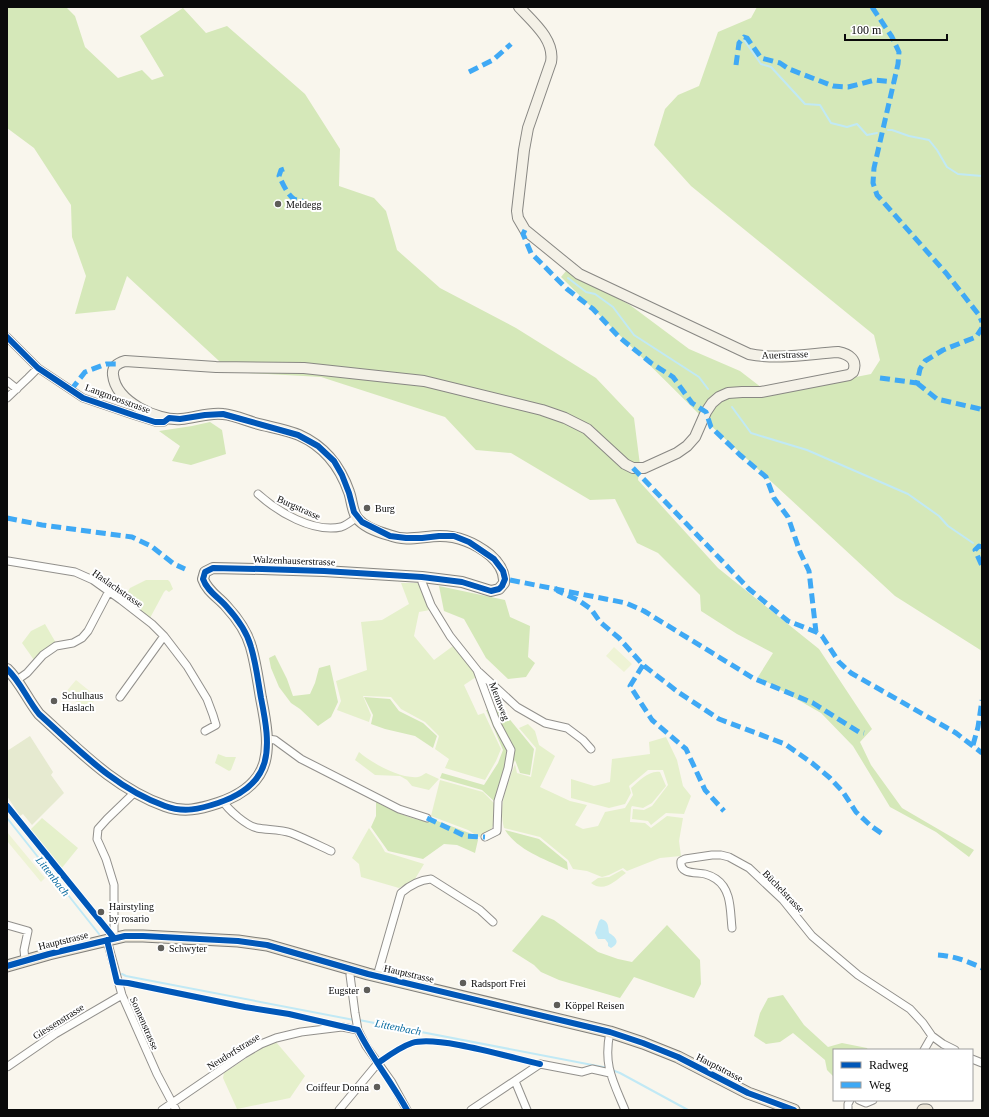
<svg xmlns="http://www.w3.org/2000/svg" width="989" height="1117" font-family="Georgia,serif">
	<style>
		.green { fill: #e5f0cb }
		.forest { fill: #d5e8b9 }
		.cemetery { fill: #e6ead0 }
		.pitch { fill: #eef3d5 }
		.water { fill: #c1e9f5 }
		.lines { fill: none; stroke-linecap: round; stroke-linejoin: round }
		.stream { stroke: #c1e9f5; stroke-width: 2 }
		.street-casing { stroke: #92908c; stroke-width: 9 }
		.secondary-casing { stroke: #888783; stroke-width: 12 }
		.primary-casing { stroke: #7f7e7a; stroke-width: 13 }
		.street { stroke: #fefefc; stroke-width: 7 }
		.secondary { stroke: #f4f1e7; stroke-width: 10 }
		.primary { stroke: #ebe5d6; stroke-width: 11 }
		.quiet { stroke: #3fa9f5; stroke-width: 5; stroke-dasharray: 10 5; stroke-linecap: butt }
		.cycleway-casing { stroke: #fff; stroke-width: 8 }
		.cycleway { stroke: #0057b8; stroke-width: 6 }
		.poi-dot { fill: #5e5d59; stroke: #fff; stroke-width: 1.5 }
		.labels { text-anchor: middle; stroke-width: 4; stroke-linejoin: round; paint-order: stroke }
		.poi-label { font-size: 10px; fill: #0a0a0a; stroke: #fff; text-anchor: start }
		.street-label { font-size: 10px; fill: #0a0a0a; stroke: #fff }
		.water-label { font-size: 11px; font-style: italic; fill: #0e6ea1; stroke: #fff }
	</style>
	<rect width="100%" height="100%" fill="#f9f6ed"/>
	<path class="green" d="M146 580H168L170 582 173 589 169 592 166 590 164 592 150 618 125 597 130 588Z
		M401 583H419L430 610 419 612 414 636 434 660 453 646 473 670 476 677 464 685 478 715 484 713 501 749 496 761 485 780 445 768 449 759 435 749 439 736 425 722 401 709 391 697 363 696 371 715 369 722 337 710 341 701 336 681 367 670 361 622 382 620 409 604Z
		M45 624 56 643 45 649 34 660 22 643 31 631Z
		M528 724 535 731 539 745 555 756 540 787 570 801 587 805 575 825 583 829 598 826 605 812 625 808 633 795 631 788C639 781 649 770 660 772L666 786 652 803 643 808 632 806 631 808 630 822 645 823 651 828 667 816 683 818 679 841 681 856 660 858 627 871 623 868 609 875 602 877 587 871 573 869 568 860 540 837 504 828C498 805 507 785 515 764L517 773 531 777 536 748 519 728Z
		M666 737 677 760 683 786 691 796 684 814 666 813 651 825 648 821 632 819 633 809 644 810 652 806 668 785 663 770H648L629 786 631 793 625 804 609 808 571 798V779L594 786 610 782 612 759 650 754 649 742Z
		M359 752C372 763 400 779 418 777 420 777 424 774 426 773L439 779 429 790 412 786 407 780 400 776 375 775 355 760Z
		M218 754 226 757H236L231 770 229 771 215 763Z
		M440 780 483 792 495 804C493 821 498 830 479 837L468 830 431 816Z
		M42 818 78 848 61 869 29 831Z
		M369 828 381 845 385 852 424 864 415 879 399 888 361 877 359 864 352 858Z
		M622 870 626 873C615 881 604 893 591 883L598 878 609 877Z
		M276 1042 305 1076 290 1098 237 1109 223 1078 224 1073 263 1047Z"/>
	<path class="forest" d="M7 7H66L75 16 85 47 118 78 142 70 152 80 164 76 140 36 183 8 206 33 227 26 305 94 340 149 339 186 374 198 386 211 397 250 440 288 516 328 596 378 634 418 640 465 638 480 718 568 819 649 872 729 860 742 871 765 902 808 974 850 969 857 936 832 890 807 853 746 821 713 758 677 773 653 737 634 701 611 700 595 658 553 637 543 615 499 590 500 511 453 476 450 445 417 321 377 231 372 127 276 115 310 75 314 86 276 72 237 71 205 34 148 7 128Z
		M757 7H982V651L895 596 709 424 561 277 566 271 630 305 689 349 740 371 770 394 871 374 880 360 874 335 691 186 654 145 665 109 678 95 699 86 718 32 751 18Z
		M210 422 222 430 226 454 191 465 172 461 180 446 159 431 192 426Z
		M439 586 505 600 510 617 530 626 528 657 535 663 526 677 508 679 486 658 464 619 444 611Z
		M275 655 287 679 293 696 310 694 315 683 319 668 330 665 338 702 331 717 318 726 300 709 291 703 279 687 271 668 269 658Z
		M364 697 390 699 399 711 423 723 437 736 433 748 415 736 385 729 371 724 373 715Z
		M486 710H502L534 749 530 775 520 773 515 760 495 802 482 790 440 778 442 773 484 785 498 763 503 750Z
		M376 802C389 808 418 825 432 819L472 834 478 840 475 853 457 845 444 844 423 859 388 851 371 827 376 816Z
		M505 830 539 839 567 862 568 870C547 860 518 851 505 830Z
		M542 915 554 920 598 952 618 959 632 962 667 925 700 960 701 984 694 998 634 977 620 998 559 980 541 972 534 965 512 951Z
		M783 995 804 1025 828 1047 842 1043 867 1048 868 1050H834V1077L827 1070 825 1060 793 1033 780 1042 766 1044 754 1036 760 1013 768 998Z"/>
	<path class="cemetery" d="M30 736 53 772 51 775 64 793 32 825 23 814 20 816 7 796V751Z"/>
	<path class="pitch" d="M614 647 632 664 624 672 606 656Z
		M76 680 97 697 87 710 65 693Z
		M7 832 45 878 41 882 7 841Z"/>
	<path class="water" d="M601 919C609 921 608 927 609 933 616 937 621 943 611 948L608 946V943L605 939H598L595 933 599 921Z"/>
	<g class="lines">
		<path class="stream" d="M744 40 761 64 771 67 805 104 820 105 831 123 847 127 857 124 867 135 877 133
			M888 130H892L909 136 929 140 937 150 947 167 958 174 982 176
			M568 278 586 292 595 294 613 307 634 335 699 377 708 389
			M732 407 751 433 807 450 908 494 939 516 948 526 973 543
			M981 551H982
			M7 818 99 934
			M122 974 126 976 354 1020
			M359 1020 608 1068
			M612 1070 620 1073 688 1110"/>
		<g class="street-casing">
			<path id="street" d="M7 337 38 368 83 398 133 415 155 422H164L167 419
				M7 381 17 389
				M7 398 28 378 38 368
				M258 494C278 512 313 533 341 527 347 525 352 521 357 517
				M8 561 75 572 93 580 121 600 152 624 164 636 187 666 207 699 213 715 216 725 205 731
				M422 577V582L431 605 450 636 477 670 497 724 511 750 508 768 498 801 497 831 485 837
				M479 672 517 707 545 723 567 728 583 740 591 749
				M17 680 27 673 43 655 56 646 73 643 82 638 88 631 109 591
				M120 697 164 636
				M268 739 275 740 301 759 399 809 427 818
				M223 801C228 810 247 826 257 828 268 830 280 829 291 833 304 838 318 845 331 851
				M7 925 28 931 24 950 25 960
				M732 928C730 911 732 890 716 879 713 877 709 875 705 874 697 872 679 875 681 861L685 859 712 855H721L729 857 749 868 783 900 812 936 858 975 910 1009 923 1023 932 1036 943 1044 955 1050
				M114 938V885L106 859 97 839 98 829 107 819 135 792
				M107 940 122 995 157 1074 176 1110
				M352 970 350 975 355 1013 358 1030 366 1046 391 1081 407 1110
				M377 976 401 893C410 885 420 880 431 879L480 910 493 922
				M610 1032C603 1065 613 1081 625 1110
				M924 1050 932 1036
				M972 1059 982 1063
				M7 1067 55 1034 122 995
				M515 1081 527 1110
				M859 1100 866 1103 873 1100
				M162 1110 244 1054 261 1044 276 1038 301 1032 342 1027 358 1030
				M339 1110 378 1063
				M471 1110 540 1064 582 1072 592 1069 610 1073
				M848 1110V1104L850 1100"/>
		</g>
		<g class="secondary-casing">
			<path id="secondary" d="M7 669C20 681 27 699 39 714 78 749 114 788 165 806 184 813 200 809 218 803 275 784 271 748 261 698 258 681 256 664 251 647 247 632 237 618 226 606 218 597 207 591 203 579L205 572 213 568 262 569 324 571 422 577 462 582 491 591 499 589 504 583C505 571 498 562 490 555 475 543 459 536 440 536 423 536 406 542 389 535 378 532 364 527 357 518 352 511 352 500 349 492 340 466 324 446 299 435 285 429 269 427 255 423 245 420 234 415 223 414 209 412 195 418 181 419 157 421 116 402 113 375 112 366 118 363 125 361L216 367 304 368 424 381 542 410 565 418 587 429 625 464 633 468H644L677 453 687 446 695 437 706 412 712 403 719 397 728 393 742 392H761L849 375 853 372C858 360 849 354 838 352 808 354 778 360 749 354L579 274 525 230 518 218 517 211 524 150 528 128 551 62C555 40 533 22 519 7"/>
		</g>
		<g class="primary-casing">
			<path id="primary" d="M7 966 49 954 125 936H143L238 941 267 945 368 974 610 1032 643 1043 678 1057 748 1093 794 1110
				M923 1110H927"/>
		</g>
		<use href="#street" class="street"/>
		<use href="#secondary" class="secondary"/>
		<use href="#primary" class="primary"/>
		<path class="quiet" d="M872 7 892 37 899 52 898 64 874 168 873 183 877 195 946 273 979 315 982 322
			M736 65 739 43 744 37 747 38 761 58 780 63 789 69 833 86 848 87 875 80 894 82
			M469 72 493 60 511 44
			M284 169 281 170 279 176C283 184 287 194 294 199 298 201 302 200 306 203
			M525 230 523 234 531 253 567 289 593 309 619 337 651 363 673 377 692 403 706 412 711 427 740 455 766 477 774 498 788 517 800 552 809 571 816 632
			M880 378 917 383 920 369 925 361 943 350 976 337 982 328
			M917 383 937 399 980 409 982 411
			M71 390 85 372 106 364H116
			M633 468 749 589 788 621 816 632 822 636 839 662 851 673 956 733 982 753
			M7 518 42 525 132 537 151 546 174 564 185 569
			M982 547 979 546 975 550 982 566
			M510 580 626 603 644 611 753 678 813 703 859 732 864 733
			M555 588 558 591 578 600 591 609 600 622 619 638 643 665 678 692 719 719 785 744 812 763 830 778 843 792 856 812 871 826 884 835
			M643 665 630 686 652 720 686 749 705 790 724 811
			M973 745 978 727 982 700
			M427 818 465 836 485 837
			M938 955C954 956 967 961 982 968"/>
		<g class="cycleway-casing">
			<path id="cycleway" d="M7 337 38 368 83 398 133 415 155 422H164L169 418 180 419 205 415 223 414 298 435 318 446 334 461 342 475 349 493 354 512 362 522 390 536 406 538H422L439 536H454L469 542 494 559 503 571 505 579 502 586 499 589 491 591 462 582 422 577 324 571 262 569 213 568 205 572 203 579C207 591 218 597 226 606 237 618 247 632 251 647 256 664 258 681 261 698 271 748 275 784 218 803 200 809 184 813 165 806 114 788 78 749 39 714 27 699 20 681 7 669
				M7 806 114 938
				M107 940 117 982 128 983 245 1007 289 1014 358 1030C372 1058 392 1083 407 1110
				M7 966 49 954 125 936H143L238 941 267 945 368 974 610 1032 643 1043 678 1057 748 1093 794 1110
				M378 1063C388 1056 400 1047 412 1043 438 1035 512 1058 540 1064"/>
		</g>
		<use href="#cycleway" class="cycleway"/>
	</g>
	<g class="poi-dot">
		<circle cx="278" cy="204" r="4"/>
		<circle cx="367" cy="508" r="4"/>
		<circle cx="54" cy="701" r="4"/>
		<circle cx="101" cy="912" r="4"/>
		<circle cx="161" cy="948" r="4"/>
		<circle cx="463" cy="983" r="4"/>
		<circle cx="367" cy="990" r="4"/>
		<circle cx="557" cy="1005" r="4"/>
		<circle cx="377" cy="1087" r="4"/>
	</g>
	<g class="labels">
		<g class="poi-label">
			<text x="286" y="208">Meldegg</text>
			<text x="375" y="512">Burg</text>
			<text x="62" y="699">Schulhaus<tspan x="62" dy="12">Haslach</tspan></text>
			<text x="109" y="910">Hairstyling<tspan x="109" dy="12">by rosario</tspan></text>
			<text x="169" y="952">Schwyter</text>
			<text x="471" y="987">Radsport Frei</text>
			<text x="359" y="994" text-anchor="end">Eugster</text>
			<text x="565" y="1009">Köppel Reisen</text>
			<text x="369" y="1091" text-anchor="end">Coiffeur Donna</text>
		</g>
		<g class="street-label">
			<text transform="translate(785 354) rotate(-2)" y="4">Auerstrasse</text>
			<text transform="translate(118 398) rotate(20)" y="4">Langmoosstrasse</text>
			<text transform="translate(299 507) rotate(24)" y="4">Burgstrasse</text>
			<text transform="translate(294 560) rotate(2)" y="4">Walzenhauserstrasse</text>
			<text transform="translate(118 588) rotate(35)" y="4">Haslachstrasse</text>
			<text transform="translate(500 701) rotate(69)" y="4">Mennweg</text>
			<text transform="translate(784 891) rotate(46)" y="4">Büchelstrasse</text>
			<text transform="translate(63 940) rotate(-14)" y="4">Hauptstrasse</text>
			<text transform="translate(409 973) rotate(13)" y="4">Hauptstrasse</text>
			<text transform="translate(58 1021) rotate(-32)" y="4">Giessenstrasse</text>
			<text transform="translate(145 1023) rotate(66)" y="4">Sonnenstrasse</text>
			<text transform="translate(233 1051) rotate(-32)" y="4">Neudorfstrasse</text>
			<text transform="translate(720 1067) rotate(27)" y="4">Hauptstrasse</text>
		</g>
		<g class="water-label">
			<text transform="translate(53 876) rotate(52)" y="4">Littenbach</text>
			<text transform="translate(398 1027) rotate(11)" y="4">Littenbach</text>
		</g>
	</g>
	<rect width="989" height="1117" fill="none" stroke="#0a0a0a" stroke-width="16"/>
	<rect x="833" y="1049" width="140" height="52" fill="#ffffff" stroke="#9d9d9d"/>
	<rect x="841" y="1062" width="20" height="6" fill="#0057b8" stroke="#9d9d9d"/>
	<text x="869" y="1069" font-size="12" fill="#0a0a0a">Radweg</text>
	<rect x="841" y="1082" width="20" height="6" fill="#3fa9f5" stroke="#9d9d9d"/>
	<text x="869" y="1089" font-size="12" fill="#0a0a0a">Weg</text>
	<path d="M845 34v6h102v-6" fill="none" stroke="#0a0a0a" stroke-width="2"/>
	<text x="851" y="34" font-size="12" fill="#0a0a0a" stroke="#ffffff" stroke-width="3" paint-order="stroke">100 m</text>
</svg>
